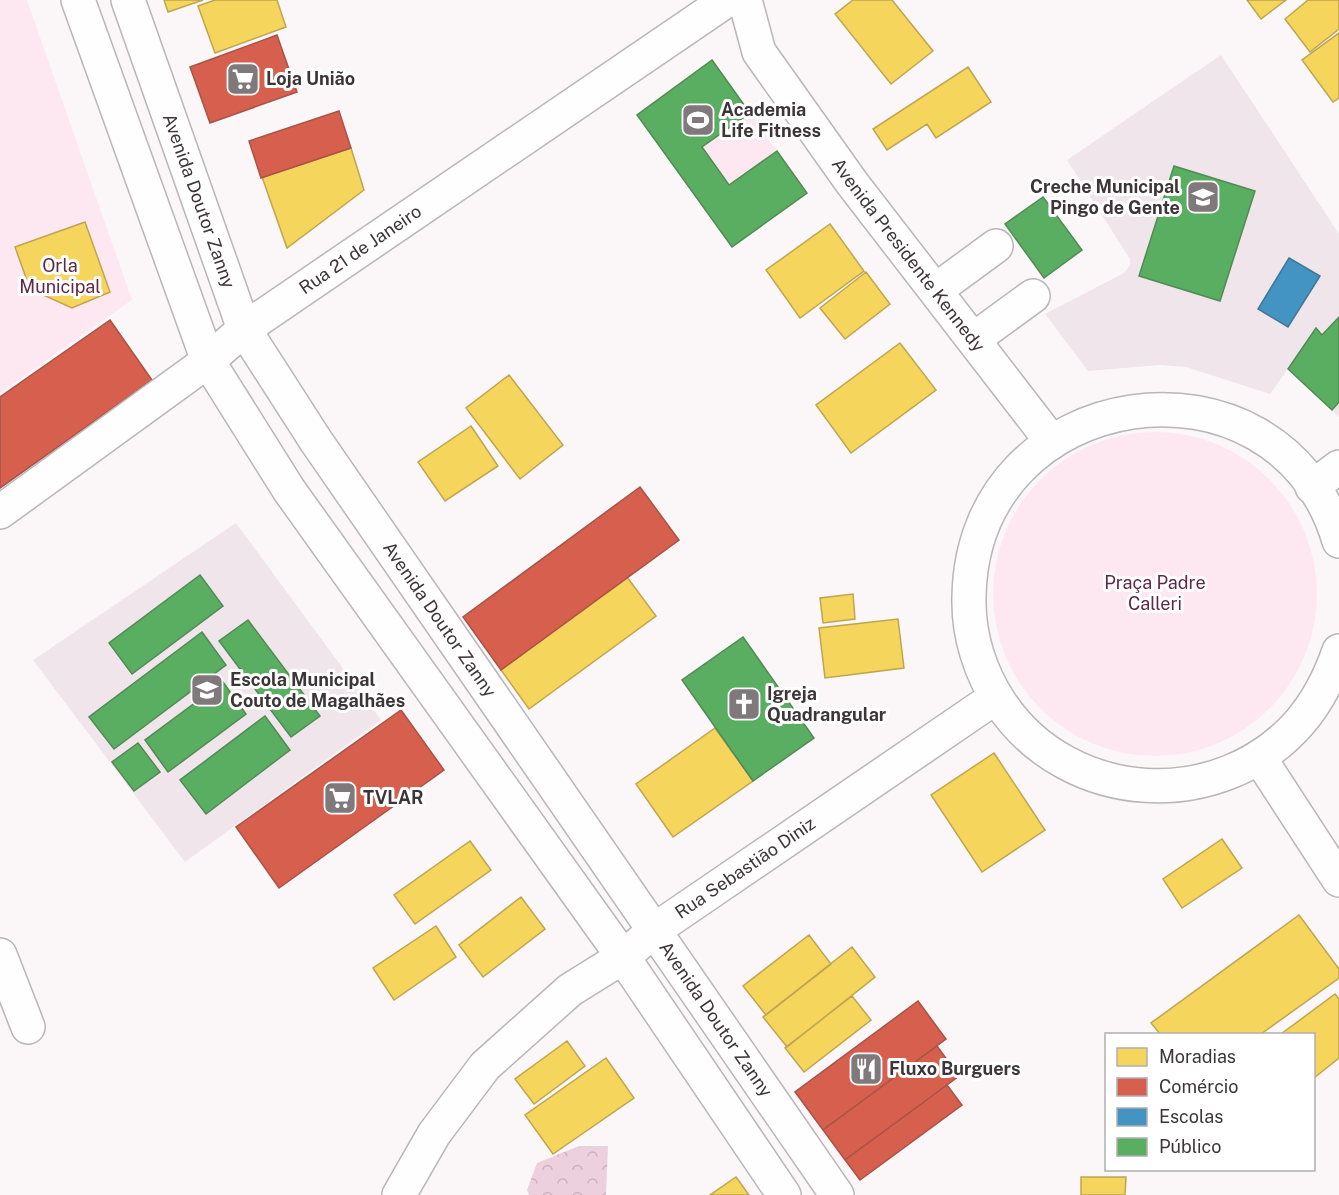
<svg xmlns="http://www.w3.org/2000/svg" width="1339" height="1195" font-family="'Public Sans',sans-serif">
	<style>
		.built { fill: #f0e5ea }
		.forest { fill: url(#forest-crowns) }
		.park { fill: #fde8f1 }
		.homes { fill: #f6d55c; stroke: #bea551; stroke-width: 1.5 }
		.shops { fill: #d6604d; stroke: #a85347; stroke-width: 1.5 }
		.schools { fill: #4393c3; stroke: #417799; stroke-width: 1.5 }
		.public { fill: #5aae61; stroke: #518a55; stroke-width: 1.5 }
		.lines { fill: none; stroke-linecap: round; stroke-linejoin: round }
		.minor-casing { stroke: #bab5b8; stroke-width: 36 }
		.minor { stroke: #fefefe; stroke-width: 33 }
		.labels { text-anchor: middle; stroke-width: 6; stroke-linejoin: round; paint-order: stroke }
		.poi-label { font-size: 18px; font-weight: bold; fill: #3d3538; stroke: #fff; text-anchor: start }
		.street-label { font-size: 18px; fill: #3d3538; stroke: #fff }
		.park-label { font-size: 18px; fill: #612746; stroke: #fff }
	</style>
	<defs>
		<pattern id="forest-crowns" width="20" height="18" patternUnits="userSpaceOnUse" patternTransform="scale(1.5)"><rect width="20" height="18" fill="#ecd0dd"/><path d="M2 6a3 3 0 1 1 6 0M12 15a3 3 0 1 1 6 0" fill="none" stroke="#cbb3be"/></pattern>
	</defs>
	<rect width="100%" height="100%" fill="#fbf7f9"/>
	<path class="built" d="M1221 55 1339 234V417L1288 369 1270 394 1186 367 1160 365 1088 371 1045 314 1124 273 1130 265V259L1067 160Z
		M236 523 381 720 185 862 33 660Z"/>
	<path class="forest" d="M579 1146H608L606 1195H529L527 1190 537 1163Z"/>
	<path class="park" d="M0 0H27L132 300 0 393Z
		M750 113 777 151 729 185 702 148Z
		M993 594a162 162 0 1 1 324 0a162 162 0 1 1-324 0Z"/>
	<path class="homes" d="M164 0H203L168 12Z
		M215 0H277L286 27 215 53 198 6Z
		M853 0H892L933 51 891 84 835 14Z
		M1247 0H1286L1261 19Z
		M1308 0H1339V29L1310 52 1285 19Z
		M1339 33V98L1333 102 1302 60Z
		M968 67 991 102 936 138 927 124 887 150 873 129Z
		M351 148 364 190 287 248 262 177Z
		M85 222 110 292 72 308 30 289 15 247Z
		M830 224 864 271 800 318 766 270Z
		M866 272 890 304 845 339 820 308Z
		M900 343 936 390 851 453 816 405Z
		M509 375 563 445 520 479 466 408Z
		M471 426 498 466 445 501 418 462Z
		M627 577 656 616 529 709 501 670Z
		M853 594 855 619 823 623 820 598Z
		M898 619 904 668 825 678 819 628Z
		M715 728 753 781 673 837 636 784Z
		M994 753 1045 830 982 872 931 795Z
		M1222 839 1242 868 1182 908 1163 879Z
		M470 841 491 870 415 924 394 895Z
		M521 897 545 929 483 977 459 945Z
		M1299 915 1339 969V978L1261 1034H1160L1151 1023Z
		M436 926 456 957 394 1000 373 968Z
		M809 935 831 964 766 1015 743 986Z
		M852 947 875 977 787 1047 763 1017Z
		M1335 994 1339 999V1058L1314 1078V1034H1281Z
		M852 996 871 1020 804 1072 785 1048Z
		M567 1041 585 1066 534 1104 515 1079Z
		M606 1058 634 1098 553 1154 525 1115Z
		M736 1177 749 1195H710Z
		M1081 1177H1126L1125 1195H1081Z"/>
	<path class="shops" d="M277 35 297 92 210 123 190 67Z
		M339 111 351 148 261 178 249 141Z
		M110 320 152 380 0 488V397Z
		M640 487 679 540 501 670 463 617Z
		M401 710 444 770 279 888 236 827Z
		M918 1001 946 1039 823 1130 795 1092Z
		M937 1046 959 1076 845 1160 823 1130Z
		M947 1085 962 1105 860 1180 845 1160Z"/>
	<path class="schools" d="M1289 258 1320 276 1288 327 1258 309Z"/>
	<path class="public" d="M712 60 750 113 702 147 729 185 777 151 807 193 732 247 637 115Z
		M1174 166 1255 191 1220 301 1139 276Z
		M1043 197 1082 250 1044 278 1005 224Z
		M1339 317V402L1332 410 1288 369 1316 328 1322 335Z
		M200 575 223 606 132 674 109 643Z
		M248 620 320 716 291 737 219 641Z
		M202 632 226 665 114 749 89 717Z
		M743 637 814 738 753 781 682 680Z
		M223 682 246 714 168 772 145 740Z
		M265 716 290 750 206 814 180 780Z
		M138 743 160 772 134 791 112 762Z"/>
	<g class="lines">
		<g class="minor-casing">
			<g id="minor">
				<path d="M78 0 208 361 289 490 623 957 784 1195"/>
				<path id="s1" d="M128 0 244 329 316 441 837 1195"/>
				<path id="s2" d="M745 0 759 52 852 183 1052 442"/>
				<path d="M936 290 996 246"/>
				<path d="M974 339 1033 296"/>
				<path d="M1312 487 1339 467"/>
				<path id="s3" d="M0 512 208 361 244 329 727 0"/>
				<path d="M1339 541C1279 338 972 381 969 597 968 635 980 673 1001 704 1069 805 1220 814 1300 722 1318 701 1330 677 1339 651"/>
				<path d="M1259 757 1339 880"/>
				<path d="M0 955 28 1027"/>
				<path id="s4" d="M399 1195 434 1134 485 1066 570 990 623 957 656 929 996 697"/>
			</g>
		</g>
		<use href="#minor" class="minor"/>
	</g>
	<defs>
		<g id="supermarket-square" transform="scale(1.725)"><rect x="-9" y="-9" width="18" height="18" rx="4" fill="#80797c" stroke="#fff"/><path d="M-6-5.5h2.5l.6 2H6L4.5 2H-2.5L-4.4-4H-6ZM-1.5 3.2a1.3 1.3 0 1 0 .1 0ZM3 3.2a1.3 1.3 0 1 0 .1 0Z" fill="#fff"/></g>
		<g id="stadium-square" transform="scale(1.725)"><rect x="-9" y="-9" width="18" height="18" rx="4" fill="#80797c" stroke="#fff"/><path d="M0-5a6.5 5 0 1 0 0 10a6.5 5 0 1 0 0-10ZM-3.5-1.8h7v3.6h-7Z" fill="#fff"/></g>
		<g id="school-square" transform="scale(1.725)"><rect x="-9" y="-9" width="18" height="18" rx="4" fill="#80797c" stroke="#fff"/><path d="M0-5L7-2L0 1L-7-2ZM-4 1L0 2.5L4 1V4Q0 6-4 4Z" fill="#fff"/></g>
		<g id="church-square" transform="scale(1.725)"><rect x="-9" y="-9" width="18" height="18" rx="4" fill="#80797c" stroke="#fff"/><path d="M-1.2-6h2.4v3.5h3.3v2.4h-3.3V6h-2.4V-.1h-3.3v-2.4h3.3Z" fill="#fff"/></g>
		<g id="restaurant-square" transform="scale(1.725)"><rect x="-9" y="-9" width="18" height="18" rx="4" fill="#80797c" stroke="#fff"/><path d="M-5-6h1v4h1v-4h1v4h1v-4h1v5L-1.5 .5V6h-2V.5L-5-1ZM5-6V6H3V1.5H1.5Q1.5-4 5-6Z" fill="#fff"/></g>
	</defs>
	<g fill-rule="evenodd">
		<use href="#supermarket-square" x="243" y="79"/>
		<use href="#stadium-square" x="698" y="120"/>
		<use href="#school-square" x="1203" y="197"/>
		<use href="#school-square" x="207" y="690"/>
		<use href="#church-square" x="744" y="704"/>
		<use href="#supermarket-square" x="340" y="798"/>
		<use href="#restaurant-square" x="866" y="1069"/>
	</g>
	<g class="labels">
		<g class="poi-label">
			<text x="266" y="85">Loja União</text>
			<text x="721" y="116">Academia<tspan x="721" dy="21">Life Fitness</tspan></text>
			<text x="1180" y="193" text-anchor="end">Creche Municipal<tspan x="1180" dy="21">Pingo de Gente</tspan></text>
			<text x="230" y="686">Escola Municipal<tspan x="230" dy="21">Couto de Magalhães</tspan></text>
			<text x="767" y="700">Igreja<tspan x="767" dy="21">Quadrangular</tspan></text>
			<text x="363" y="804">TVLAR</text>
			<text x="889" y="1075">Fluxo Burguers</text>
		</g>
		<g class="street-label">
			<text dy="6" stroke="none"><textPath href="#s1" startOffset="213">Avenida Doutor Zanny</textPath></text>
			<text dy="6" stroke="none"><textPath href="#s3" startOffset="446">Rua 21 de Janeiro</textPath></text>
			<text dy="6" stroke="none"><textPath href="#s2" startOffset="306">Avenida Presidente Kennedy</textPath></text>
			<text dy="6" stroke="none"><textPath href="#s1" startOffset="699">Avenida Doutor Zanny</textPath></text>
			<text dy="6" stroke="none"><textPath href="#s4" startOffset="483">Rua Sebastião Diniz</textPath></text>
			<text dy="6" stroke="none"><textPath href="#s1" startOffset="1185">Avenida Doutor Zanny</textPath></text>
		</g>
		<g class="park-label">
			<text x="60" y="272">Orla<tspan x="60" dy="21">Municipal</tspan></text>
			<text x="1155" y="589">Praça Padre<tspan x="1155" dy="21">Calleri</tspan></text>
		</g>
	</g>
	<rect x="1105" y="1033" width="210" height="138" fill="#ffffff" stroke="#b1aeaf" stroke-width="1.5"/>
	<rect x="1117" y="1048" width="30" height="18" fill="#f6d55c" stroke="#b1aeaf" stroke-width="1.5"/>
	<text x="1159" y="1063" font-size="18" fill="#3d3538">Moradias</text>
	<rect x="1117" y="1078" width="30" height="18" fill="#d6604d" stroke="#b1aeaf" stroke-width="1.5"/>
	<text x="1159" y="1093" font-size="18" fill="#3d3538">Comércio</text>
	<rect x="1117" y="1108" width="30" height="18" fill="#4393c3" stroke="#b1aeaf" stroke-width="1.5"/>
	<text x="1159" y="1123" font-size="18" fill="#3d3538">Escolas</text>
	<rect x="1117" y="1138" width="30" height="18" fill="#5aae61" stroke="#b1aeaf" stroke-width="1.5"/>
	<text x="1159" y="1153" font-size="18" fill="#3d3538">Público</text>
</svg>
